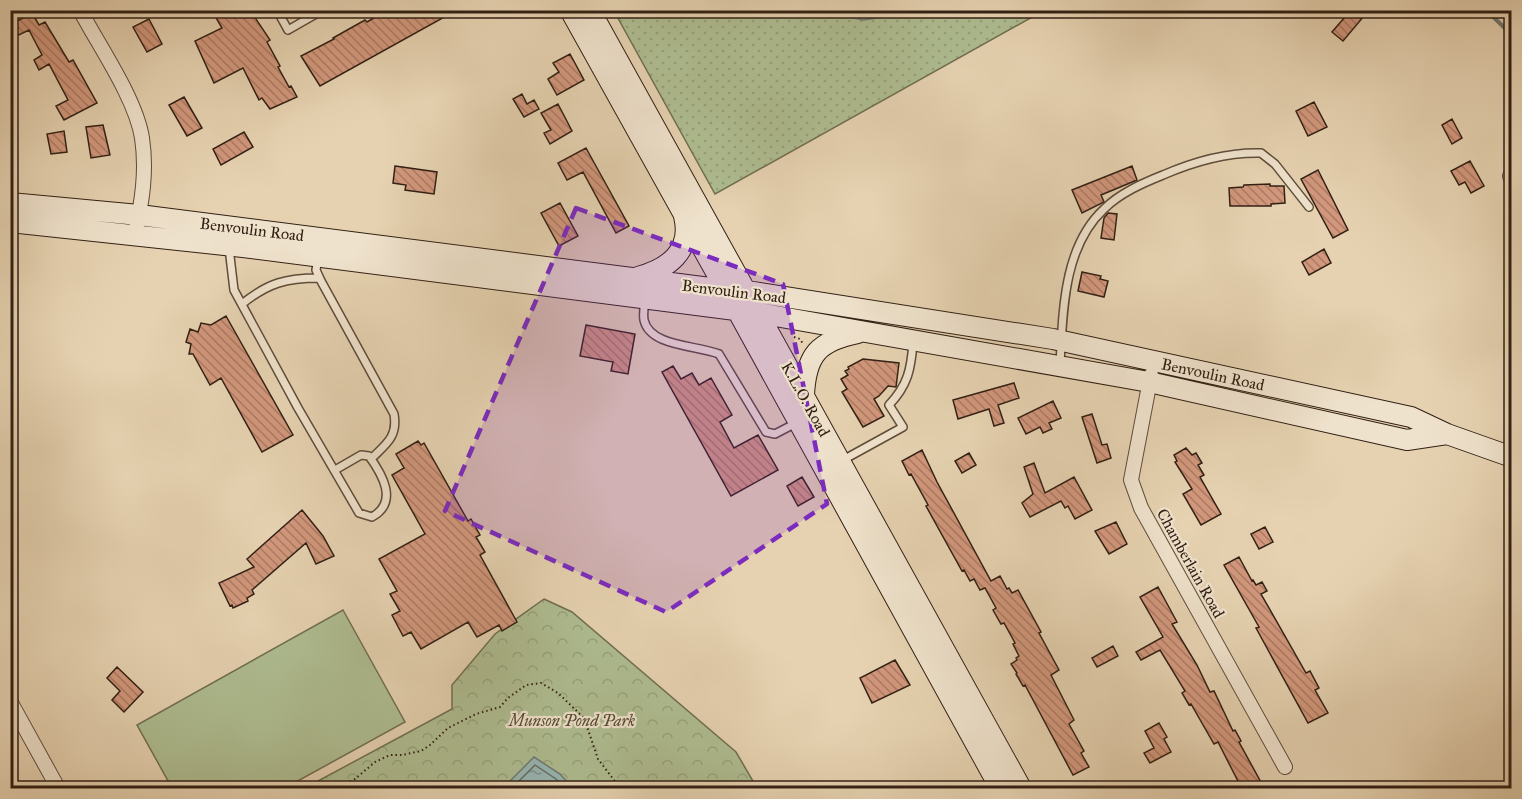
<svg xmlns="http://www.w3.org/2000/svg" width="1522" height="799" font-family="'IM FELL Great Primer',serif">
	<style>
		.grass { fill: url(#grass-dots); stroke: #706e52; stroke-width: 1.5 }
		.forest { fill: url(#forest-crowns); stroke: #706e52; stroke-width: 1.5 }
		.pitch { fill: #aebd91; stroke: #706e52; stroke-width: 1.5 }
		.water { fill: url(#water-ripples); stroke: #6f7a73; stroke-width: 1.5 }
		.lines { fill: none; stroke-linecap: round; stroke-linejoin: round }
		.shore { stroke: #646b64; stroke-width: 1.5 }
		.stream { stroke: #6f7a73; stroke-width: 4 }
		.building { fill: url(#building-back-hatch); stroke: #322014; stroke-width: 1.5 }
		.service-casing { stroke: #5f4c3b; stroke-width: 10 }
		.minor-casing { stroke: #5f4c3b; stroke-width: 16 }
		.secondary-casing { stroke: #322014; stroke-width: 22 }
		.path { stroke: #322014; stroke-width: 2; stroke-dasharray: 1.5 3; stroke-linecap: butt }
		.service { stroke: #efe2cc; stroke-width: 7 }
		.minor { stroke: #efe2cc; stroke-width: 14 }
		.secondary { stroke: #efe2cc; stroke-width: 20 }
		.marked { fill: #7b2cbf; fill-opacity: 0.2; stroke: #7b2cbf; stroke-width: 4.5; stroke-dasharray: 12 8; stroke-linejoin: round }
		.labels { text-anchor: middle; stroke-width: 4.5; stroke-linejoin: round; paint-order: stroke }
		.street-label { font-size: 16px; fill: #322014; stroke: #efe2cc }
		.park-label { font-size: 16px; font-style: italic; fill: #514733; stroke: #efe2cc }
	</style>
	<defs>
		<pattern id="grass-dots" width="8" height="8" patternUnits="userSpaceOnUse" patternTransform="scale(1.5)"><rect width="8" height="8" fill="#aebd91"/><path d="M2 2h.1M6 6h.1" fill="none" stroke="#96a27c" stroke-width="1.8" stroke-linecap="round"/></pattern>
		<pattern id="forest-crowns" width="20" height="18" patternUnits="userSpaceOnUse" patternTransform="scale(1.5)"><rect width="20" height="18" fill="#aebd91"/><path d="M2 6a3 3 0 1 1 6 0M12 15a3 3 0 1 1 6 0" fill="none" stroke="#96a27c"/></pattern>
		<pattern id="water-ripples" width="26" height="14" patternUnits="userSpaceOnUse" patternTransform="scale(1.5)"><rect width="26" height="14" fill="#97b6b3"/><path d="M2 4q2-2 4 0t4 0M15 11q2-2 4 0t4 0" fill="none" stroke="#7c9490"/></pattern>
		<pattern id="building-back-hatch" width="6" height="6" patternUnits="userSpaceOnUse" patternTransform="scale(1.5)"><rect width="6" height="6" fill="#d2977c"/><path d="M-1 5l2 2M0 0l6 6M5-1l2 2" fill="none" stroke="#ab7b64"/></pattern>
	</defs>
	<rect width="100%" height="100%" fill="#e6d2b1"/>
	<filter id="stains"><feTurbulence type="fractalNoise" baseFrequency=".00333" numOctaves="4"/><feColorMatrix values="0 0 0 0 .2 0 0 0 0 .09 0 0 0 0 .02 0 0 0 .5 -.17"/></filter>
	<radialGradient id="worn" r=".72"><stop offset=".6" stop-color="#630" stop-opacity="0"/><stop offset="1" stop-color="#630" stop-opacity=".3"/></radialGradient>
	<path class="grass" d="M614 11H1043L715 194Z"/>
	<path class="forest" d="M544 599 572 612 736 752 757 788H305L452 709V685L495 634Z"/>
	<path class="pitch" d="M343 610 405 722 285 788H172L137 725Z"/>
	<path class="water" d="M902 10 906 14 863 20 824 11Z
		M534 757 560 774 573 788H503Z"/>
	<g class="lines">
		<path class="shore" d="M512 788 535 765 556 779 565 788"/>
		<path class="stream" d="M1486 10 1512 35"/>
	</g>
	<path class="building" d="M224 10H250L270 40 267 42 280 66 278 67 289 87 291 86 297 97 270 109 262 98 259 100 243 68 214 83 195 41 222 28 215 16Z
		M387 10H457L320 86 301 56 334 39 333 38 365 20 367 22Z
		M1351 10H1369L1343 41 1332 32Z
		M32 13 39 25 45 22 69 62 73 60 97 103 64 120 56 106 68 100 49 64 39 70 34 60 42 55 29 30 10 39V25Z
		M149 19 162 44 147 52 133 27Z
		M570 54 584 80 557 95 548 79 559 72 553 63Z
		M522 94 527 104 534 100 539 109 524 117 513 99Z
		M184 97 202 128 187 136 169 105Z
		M1314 102 1327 127 1308 136 1296 111Z
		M558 104 572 131 550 144 544 133 551 130 541 113Z
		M1452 119 1462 138 1452 144 1442 125Z
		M103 125 110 155 91 158 86 127Z
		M64 131 67 152 51 154 47 134Z
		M244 132 253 147 221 165 213 149Z
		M586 148 629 226 616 233 583 172 567 180 558 163Z
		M1470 161 1484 186 1471 193 1465 182 1459 185 1451 171Z
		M395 166 437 172 434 194 405 190 406 185 393 183Z
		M1132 166 1137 180 1101 195 1104 202 1082 213 1072 190Z
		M1318 170 1348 230 1333 238 1301 179Z
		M1270 184V186H1284L1285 203 1271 204V206H1230L1229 188 1243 187 1244 185Z
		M560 203 578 236 559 246 541 213Z
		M1108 213 1117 214 1114 240 1101 238 1104 218Z
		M1324 249 1331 263 1309 275 1302 262Z
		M1082 272 1101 276 1100 279 1108 281 1104 297 1078 291Z
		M226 316 293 435 262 452 221 378 210 385 193 354H189L191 344 186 342 190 329 198 332 201 323 211 325Z
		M586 325 635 334 628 374 611 371 613 362 580 356Z
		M863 359 899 363 896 387 888 386 879 396 874 399 884 416 863 427 842 392 847 389 841 379 848 375 845 371 849 369 848 367Z
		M673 366 681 379 692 373 699 385 711 378 732 415 720 422 734 448 758 435 778 470 731 496 662 372Z
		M1014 383 1019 398 998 405 1004 423 994 426 989 409 958 419 953 400Z
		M1053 401 1061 418 1049 423 1052 429 1043 433 1040 427 1026 434 1018 418Z
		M1092 414 1102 445 1107 444 1111 458 1097 463 1082 417Z
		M418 441 421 445 424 443 468 521 471 519 480 535 476 537 485 552 480 555 517 622 502 631 499 625 477 637 468 622 421 649 411 632 403 636 392 615 400 611 390 594 397 591 379 559 425 534 392 475 404 468 396 454Z
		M1186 448 1192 455 1196 453 1202 463 1198 465 1204 475 1200 477 1221 514 1201 525 1183 494 1192 489 1175 462 1177 461 1174 455Z
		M922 450 937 482 991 581 1000 576 1007 589 1009 588 1012 593 1018 590 1041 632 1039 633 1059 670 1051 675 1074 720 1069 724 1084 751 1081 753 1089 767 1073 775 1025 685 1023 686 1016 674 1017 673 1011 664 1017 660 1016 658 1019 656 1013 644 1015 643 1004 623 1001 624 993 610 996 608 985 588 980 590 974 579 970 581 964 570 962 571 926 506 928 505 911 474 909 475 902 461Z
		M969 453 976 465 962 473 955 461Z
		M1034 463 1045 493 1074 477 1092 510 1075 519 1068 506 1065 508 1061 501 1030 517 1022 503 1033 494 1024 467Z
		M802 477 814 497 798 506 787 486Z
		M302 510 323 536 334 556 316 564 306 543 252 590 254 594 247 598 248 601 233 608 232 605 230 606 219 583 254 567 247 559Z
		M1116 522 1127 544 1109 554 1095 531Z
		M1265 527 1273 542 1259 549 1251 534Z
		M1239 557 1252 581 1253 580 1256 585 1262 582 1267 591 1261 594 1306 673 1310 671 1319 688 1315 690 1328 713 1308 723 1256 628 1259 627 1224 565Z
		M1158 587 1177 622 1172 624 1197 665 1210 692 1214 691 1233 731 1235 730 1241 741 1239 742 1263 786 1258 789H1242L1218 742 1214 744 1191 704 1189 705 1182 693 1185 691 1160 650 1141 660 1136 652 1163 637 1140 597Z
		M1113 646 1118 656 1097 667 1092 658Z
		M895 660 910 685 872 703 860 678Z
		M117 667 143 692 124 712 112 700 120 691 107 678Z
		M1159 723 1167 737 1164 739 1171 752 1150 763 1144 753 1154 748 1145 731Z"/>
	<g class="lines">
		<g class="service-casing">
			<path id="service" d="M277 10 288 30 323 10
				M229 248 234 290 298 408 359 513 372 517C399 502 382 474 369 456L361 455 335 470
				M318 258 316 270 321 281 394 414C398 437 386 444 371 459
				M645 301C644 307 643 314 644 320 650 347 697 345 719 354L766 432 775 434 798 422
				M242 304C268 283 286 278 319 278
				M1060 364C1063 312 1063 247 1104 209 1120 193 1143 183 1163 175 1195 161 1227 152 1261 153L1275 164 1309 207
				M843 460 903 427 889 405C908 385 911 369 913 343"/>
		</g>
		<g class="minor-casing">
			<path id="minor" d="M80 10C99 46 136 99 142 138 147 171 142 202 135 234
				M1510 176 1512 179
				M1151 375 1131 480 1141 508 1285 767
				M10 701 58 788"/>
		</g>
		<g class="secondary-casing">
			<path id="secondary" d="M570 10 737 310 1000 788
				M590 10 1021 788
				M10 203 139 215 726 290 747 291 1053 339 1411 417 1447 434 1512 457
				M10 222 243 247 759 313 1149 382 1407 440 1447 434
				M638 277C667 269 693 252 684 216
				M804 395C806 355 818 341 858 333"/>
		</g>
		<path class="path" d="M794 337 800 339 803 344
			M338 788 355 779 375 762 390 755H402L421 751 430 745 448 728 476 714 500 707 508 698 526 685 541 683 558 693 584 718 598 759 620 788"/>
		<use href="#service" class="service"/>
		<use href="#minor" class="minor"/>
		<use href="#secondary" class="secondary"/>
	</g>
	<path class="marked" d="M576 208 783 284 827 504 666 612 445 511Z"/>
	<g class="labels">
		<g class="street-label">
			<text transform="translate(252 229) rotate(7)" y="6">Benvoulin Road</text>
			<text transform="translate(734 291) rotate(7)" y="6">Benvoulin Road</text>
			<text transform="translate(1213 374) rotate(12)" y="6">Benvoulin Road</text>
			<text transform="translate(806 399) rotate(61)" y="6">K.L.O. Road</text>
			<text transform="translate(1191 563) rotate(61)" y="6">Chamberlain Road</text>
		</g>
		<g class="park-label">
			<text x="572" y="726">Munson Pond Park</text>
		</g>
	</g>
	<rect width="1522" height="799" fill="none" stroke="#e6d2b1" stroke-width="36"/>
	<rect x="12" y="12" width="1498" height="775" fill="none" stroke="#322014" stroke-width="3"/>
	<rect x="18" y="18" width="1486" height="763" fill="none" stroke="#322014" stroke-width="1.5"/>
	<rect width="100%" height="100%" filter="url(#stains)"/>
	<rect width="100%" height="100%" fill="url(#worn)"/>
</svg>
